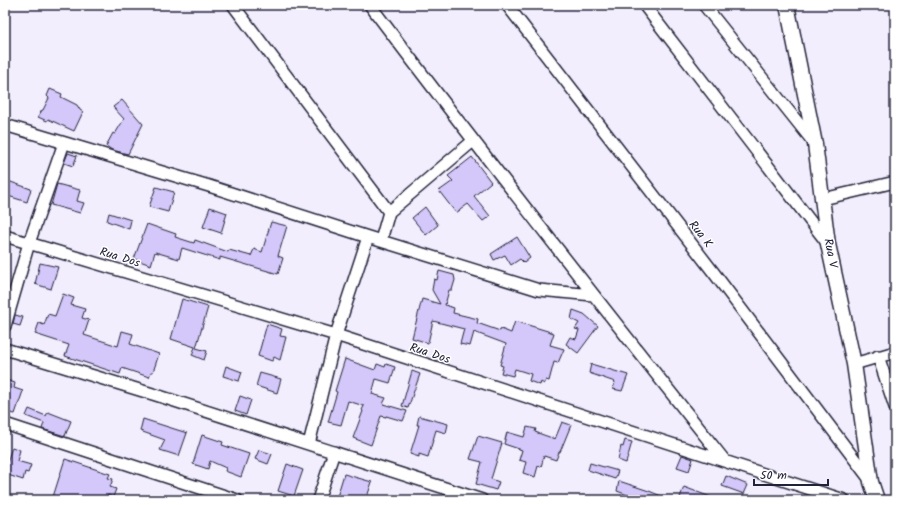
<svg xmlns="http://www.w3.org/2000/svg" width="900" height="505" font-family="Kalam,sans-serif">
	<style>
		.building { fill: #d4c7f9; stroke: #22223b }
		.lines { fill: none; stroke-linecap: round; stroke-linejoin: round }
		.minor-casing { stroke: #22223b; stroke-width: 14 }
		.tertiary-casing { stroke: #22223b; stroke-width: 17 }
		.minor { stroke: #fff; stroke-width: 11 }
		.tertiary { stroke: #fff; stroke-width: 14 }
		.labels { text-anchor: middle; stroke-width: 3; stroke-linejoin: round; paint-order: stroke }
		.street-label { font-size: 12px; fill: #22223b; stroke: #fff }
	</style>
	<rect width="100%" height="100%" fill="#f2eefd"/>
	<filter id="ink" filterUnits="userSpaceOnUse"><feTurbulence type="fractalNoise" baseFrequency=".025" numOctaves="2"/><feDisplacementMap in="SourceGraphic" scale="8" xChannelSelector="R" yChannelSelector="G"/><feConvolveMatrix kernelMatrix="1 2 1 2 8 2 1 2 1" color-interpolation-filters="sRGB"/></filter>
	<g filter="url(#ink)">
		<path class="building" d="M50 89 62 94 61 97 77 105 80 110 83 112 74 131 48 119 47 121 38 117 42 110H43L49 98 47 96Z
			M122 100 143 124 128 154 112 150 106 146 113 133 115 134 124 119 113 107Z
			M68 153 77 156 73 166 64 163Z
			M472 157 491 182 474 196 490 216 483 221 468 204 456 213 439 191 453 181 448 176Z
			M5 180 31 189 27 202 5 195Z
			M57 184 80 190 77 201 84 203 80 213 51 205Z
			M156 187 174 192 168 212 149 207Z
			M210 207 227 213 221 233 203 227Z
			M425 207 438 225 426 235 412 218Z
			M109 213 131 220 129 229 107 221Z
			M271 222 287 226 278 256 283 258 278 274 220 257V260L182 248 179 259 155 252 151 265 134 259 147 224 176 234 175 237 194 243 195 240 228 252 229 250 251 256 254 249 262 252Z
			M517 237 530 258 524 263 520 259 511 265 505 255 494 260 491 254Z
			M40 263 58 267 51 289 35 284Z
			M439 271 454 275 455 280 452 290H449L445 305 454 308 453 313 478 319 477 323 500 331 501 329 511 333 515 321 554 333 550 345 564 349 558 363 554 362 549 381 546 380 544 384 541 382 540 385 529 381 531 374 515 369 513 376 501 373 503 366 500 365 506 344 474 332 470 346 460 344 464 329 433 321 428 343 412 338 422 299 440 304 432 290 434 279 437 280Z
			M63 294 74 298 71 305 85 309 82 318 89 320 84 335 118 346 122 331 133 334 130 344 159 354 153 372H151L149 377 122 368 120 374 65 356 69 345 35 334 39 323 44 325 48 314 55 316Z
			M182 299 208 307 196 348 207 351 204 360 192 355 195 347 171 339Z
			M573 310 584 314 598 326 578 353 566 344 570 337 576 339 579 330 575 329 579 323 571 319Z
			M15 315 23 317 20 326 13 324Z
			M267 324 282 329 280 336 286 337 280 360 274 357 272 361 258 356Z
			M345 359 375 370 377 364 385 367 386 364 395 367 390 383 376 379 372 394 386 398 383 404 407 411 403 421 386 416V417L381 416 371 445 353 438 363 411 362 410 364 406 348 401 341 425 328 422 337 392 335 391Z
			M591 364 628 375 622 391 613 389 615 382 589 373Z
			M226 366 242 372 239 381 223 376Z
			M412 371 420 374 408 408 402 406Z
			M260 373 281 379 277 393 256 386Z
			M7 380 15 383 14 388 23 391 15 414 5 412V384Z
			M240 396 251 400 246 415 235 411Z
			M29 409 46 416 48 412 71 421 65 436 42 429 44 423 26 416Z
			M419 416 448 424 446 433 436 430 428 457 419 454V457L410 454 419 425H417Z
			M143 419 187 433 179 456 160 450 165 440 140 431Z
			M562 422 571 425 560 452H559L556 460 544 456 541 467 538 466 535 477 523 473 526 462 519 460 522 450 504 444 507 432 524 437 527 427 536 429 535 432 555 439Z
			M202 435 223 442 222 445 249 454 241 477 225 471 226 468 210 461 208 469 193 464Z
			M478 436 502 443 491 479 499 482 496 490 476 484 482 462 470 459Z
			M625 440 632 442 626 463 618 460 621 446 623 447Z
			M12 447 20 450 17 461 31 465 28 473 25 472 23 480 5 474V469Z
			M259 450 272 454 268 464 255 459Z
			M682 455 693 459 689 471 677 467Z
			M65 459 110 474 108 478 113 479 110 487 116 489 113 497 108 495 106 500H52Z
			M590 463 618 471 615 479 588 470Z
			M287 464 303 470 294 496 278 491Z
			M344 474 372 482 366 500H336Z
			M726 476 748 485 744 494 722 486Z
			M619 481 649 491 671 500H641L617 491Z
			M684 487 716 499V500H679Z"/>
		<g class="lines">
			<g class="minor-casing">
				<path id="minor" d="M233 5 389 212 381 240
					M370 5C486 159 605 310 725 461
					M507 5 714 273 871 481
					M644 5 828 244
					M704 5 815 144
					M5 125 209 186 368 237 539 290 593 295
					M823 199 895 182
					M389 212 473 141
					M5 236 336 335 844 500
					M5 326 29 243 64 143
					M5 349 156 395 482 500
					M878 356 895 407
					M854 364 895 352
					M5 424 237 500
					M309 444 336 335 368 237
					M318 500 334 452"/>
			</g>
			<g class="tertiary-casing">
				<path id="tertiary" d="M787 5 815 144 828 244 854 364 871 482 877 500"/>
			</g>
			<use href="#minor" class="minor"/>
			<use href="#tertiary" class="tertiary"/>
		</g>
	</g>
	<g class="labels">
		<g class="street-label">
			<text transform="translate(701 234) rotate(52)" y="4">Rua K</text>
			<text transform="translate(831 253) rotate(79)" y="4">Rua V</text>
			<text transform="translate(120 257) rotate(17)" y="4">Rua Dos</text>
			<text transform="translate(430 353) rotate(18)" y="4">Rua Dos</text>
		</g>
	</g>
	<rect width="900" height="505" fill="none" stroke="#fff" stroke-width="20"/>
	<rect x="10" y="10" width="880" height="485" fill="none" stroke="#22223b" stroke-width="1.5" filter="url(#ink)"/>
	<path d="M754 479v6h74v-6" fill="none" stroke="#22223b" stroke-width="2"/>
	<text x="760" y="479" font-size="12" fill="#22223b" stroke="#ffffff" stroke-width="3" paint-order="stroke">50 m</text>
</svg>
